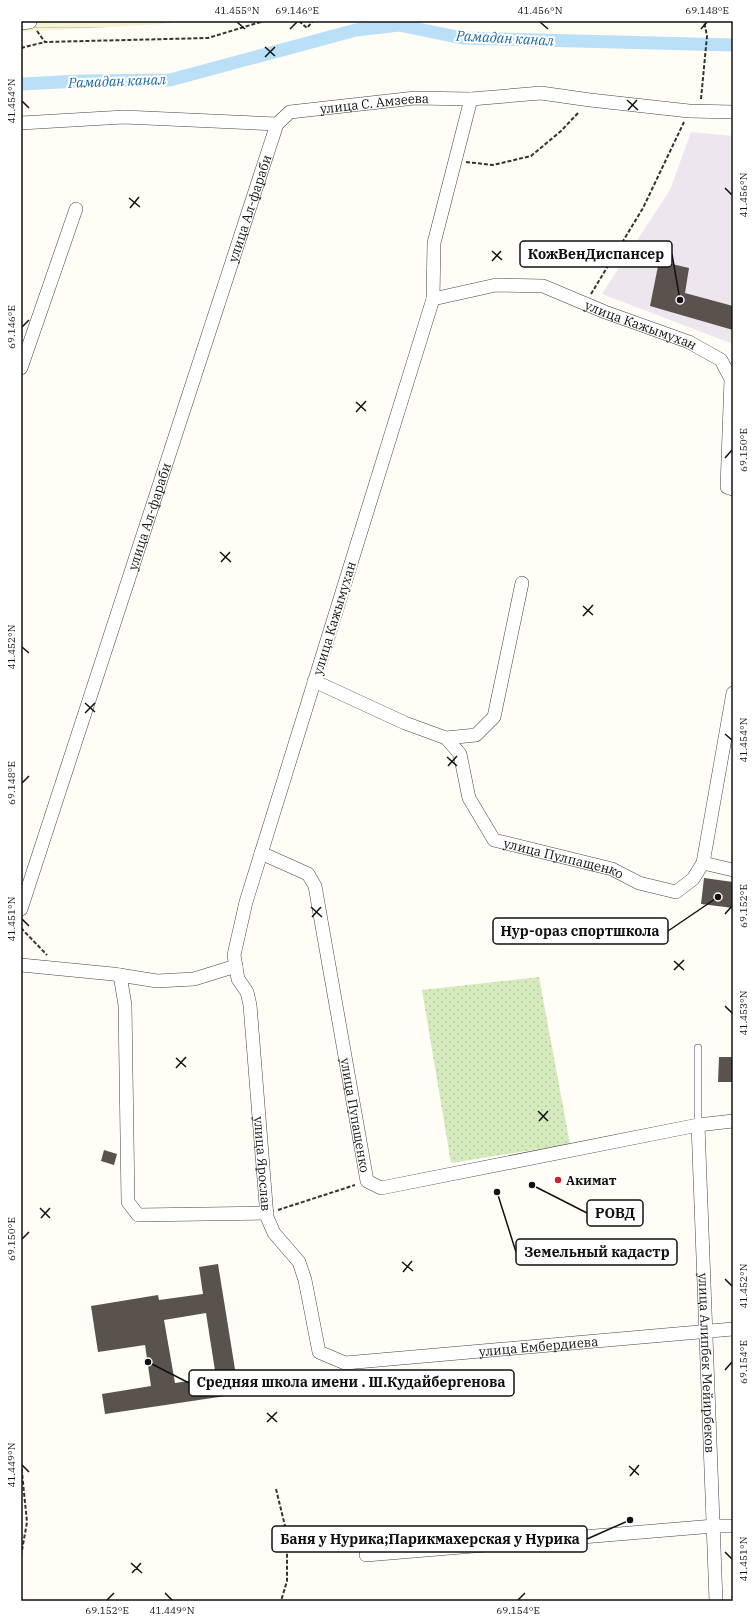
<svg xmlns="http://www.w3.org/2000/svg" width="754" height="1622" font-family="'IBM Plex Serif',serif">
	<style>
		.industrial { fill: #eee6ef }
		.farmland { fill: url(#farmland-rules) }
		.park { fill: url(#park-dots) }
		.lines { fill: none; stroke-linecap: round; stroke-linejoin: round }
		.canal { stroke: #b9e0f7; stroke-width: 13 }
		.building { fill: #5a524d; fill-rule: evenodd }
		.lane-casing { stroke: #444; stroke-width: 8 }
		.street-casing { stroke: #444; stroke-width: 14 }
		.path { stroke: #333; stroke-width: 2; stroke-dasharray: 4 2; stroke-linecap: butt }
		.lane { stroke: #fff; stroke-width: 7 }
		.street { stroke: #fff; stroke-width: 13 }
		.ticks { fill: none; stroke: #111; stroke-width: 1.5 }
		.poi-dot { fill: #c4262e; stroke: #fff; stroke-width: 1.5 }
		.labels { text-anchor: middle; stroke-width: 4; stroke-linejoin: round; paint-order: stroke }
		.street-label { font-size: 13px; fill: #111; stroke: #fff }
		.poi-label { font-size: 13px; font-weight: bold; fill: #111; stroke: #fff; text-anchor: start }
		.water-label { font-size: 14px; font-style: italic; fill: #1768a6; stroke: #fff }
		.leader { fill: none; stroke: #111; stroke-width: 1.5 }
		.callout-dot { fill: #111; stroke: #fff; stroke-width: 1.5 }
		.callout { fill: #fff; stroke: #111; stroke-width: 1.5 }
		.callout-label { font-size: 14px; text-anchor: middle; font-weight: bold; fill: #111 }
		.neatline { fill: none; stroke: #111; stroke-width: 1.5 }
		.ticks-label { font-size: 10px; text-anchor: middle; fill: #111 }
	</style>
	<defs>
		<pattern id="farmland-rules" width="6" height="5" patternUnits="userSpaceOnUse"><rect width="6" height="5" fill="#f6f3d4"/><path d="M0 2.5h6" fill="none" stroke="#d2cfb5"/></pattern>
		<pattern id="park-dots" width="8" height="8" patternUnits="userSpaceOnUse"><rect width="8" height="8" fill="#d5ebbd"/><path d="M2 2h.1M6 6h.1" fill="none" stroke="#b6c8a1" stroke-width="1.8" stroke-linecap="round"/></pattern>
	</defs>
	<rect width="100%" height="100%" fill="#fffdf5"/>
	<path class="industrial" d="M691 132 733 136V344L602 294 670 190Z"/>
	<path class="farmland" d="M21 21H179L162 24 21 32Z"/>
	<path class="park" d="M539 977 570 1144 451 1163 422 990Z"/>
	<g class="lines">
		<path class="canal" d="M21 84 81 81 170 80 356 30 399 25 462 38 733 45"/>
	</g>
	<path class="building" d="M659 261 689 268 685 293 733 306V330L650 306Z
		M704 878 733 882V908L701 904Z
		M719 1057H733V1082H718Z
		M104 1150 117 1154 114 1165 101 1161Z
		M218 1264 239 1394 105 1414 102 1394 151 1386 145 1345 98 1352 91 1306 158 1295 159 1300 203 1294 199 1267ZM206 1313 216 1377 175 1383 164 1320Z"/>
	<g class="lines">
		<g class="lane-casing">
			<path id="lane" d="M698 1048V1125"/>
		</g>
		<g class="street-casing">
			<g id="street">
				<path d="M21 23 30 22"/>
				<path id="s1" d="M471 99 434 243 433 299 246 902 234 955 238 979 247 992 250 1005 267 1217 274 1233 299 1262 305 1280 319 1352 345 1363 733 1329"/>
				<path id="s2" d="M21 123 124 117 277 124 290 112 415 98 471 99 541 93 590 100 689 111 733 112"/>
				<path id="s3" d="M433 299 496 285 543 286 605 312 689 342 721 360 731 379 727 487 733 489"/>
				<path d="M21 368 76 209"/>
				<path id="s4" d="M314 681 405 723 446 738 460 754 469 798 494 840 612 869 639 883 676 892 693 879 703 863 733 693"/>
				<path d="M446 738 476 735 494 717 522 583"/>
				<path id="s5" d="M261 853 308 874 315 886 367 1181 381 1188 698 1125 733 1121"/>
				<path d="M703 863 733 870"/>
				<path id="s6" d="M21 909 277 124"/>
				<path d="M21 965 113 974 157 981 194 979 236 966"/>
				<path d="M120 975 125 1005 128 1202 138 1215 267 1213"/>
				<path id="s7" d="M698 1125 716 1601"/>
				<path d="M366 1555 714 1526H733"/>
			</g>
		</g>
		<path class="path" d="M299 21 307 28 313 21
			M37 31 45 42 208 38 264 21
			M21 48 45 42
			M701 99 707 36 704 21
			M466 162 493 165 531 156 561 131 579 112
			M591 294 643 208 684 122
			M21 928 47 955
			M278 1210 355 1185
			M21 1463 27 1522 21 1556
			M276 1489 287 1534V1581L281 1601"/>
		<use href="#lane" class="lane"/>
		<use href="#street" class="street"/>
	</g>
	<path class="ticks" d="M237 22 245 29M540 22 548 29M290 29 297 22M701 29 707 22M265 47 275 56M265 57 275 47M627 100 638 110M22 101 29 108M628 110 637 100M725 188 732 195M129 198 140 207M130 208 139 197M492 251 502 260M492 261 501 251M22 327 29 320M356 402 366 411M356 412 366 401M725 458 732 450M220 552 231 562M221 562 230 552M583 606 593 615M583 616 593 605M22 647 29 653M85 703 95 712M85 713 95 703M725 734 732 740M447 757 457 766M448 766 457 756M22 783 29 776M311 907 322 917M725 914 732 906M312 917 321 907M22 919 29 926M674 961 684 970M674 970 684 960M725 1006 732 1013M176 1058 186 1067M176 1068 186 1057M538 1111 548 1121M539 1121 548 1111M40 1208 50 1218M41 1218 50 1208M22 1239 29 1232M402 1262 413 1271M403 1272 412 1261M725 1279 732 1286M725 1370 732 1362M267 1413 277 1422M267 1422 277 1412M22 1465 29 1472M629 1466 639 1475M630 1476 639 1465M725 1552 732 1559M131 1563 142 1573M132 1573 141 1563M165 1593 172 1600M107 1600 114 1593M518 1600 525 1593"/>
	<circle class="poi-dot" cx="558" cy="1180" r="4"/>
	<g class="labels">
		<g class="street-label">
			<text dy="5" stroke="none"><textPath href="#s2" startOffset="359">улица С. Амзеева</textPath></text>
			<text dy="5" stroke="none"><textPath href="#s6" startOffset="737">улица Ал-фараби</textPath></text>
			<text dy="5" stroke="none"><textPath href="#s3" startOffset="217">улица Кажымухан</textPath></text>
			<text dy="5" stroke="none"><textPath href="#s6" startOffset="413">улица Ал-фараби</textPath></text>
			<text transform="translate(334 618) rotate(-73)" y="5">улица Кажымухан</text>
			<text dy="5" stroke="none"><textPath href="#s4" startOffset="331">улица Пулпащенко</textPath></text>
			<text dy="5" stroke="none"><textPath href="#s5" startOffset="298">улица Пупащенко</textPath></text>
			<text dy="5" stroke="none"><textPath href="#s1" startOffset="1103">улица Ярослав</textPath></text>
			<text dy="5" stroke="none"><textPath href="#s1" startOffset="1527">улица Ембердиева</textPath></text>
			<text dy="5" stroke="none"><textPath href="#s7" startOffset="238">улица Алипбек Мейирбеков</textPath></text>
		</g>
		<g class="poi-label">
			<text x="566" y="1185">Акимат</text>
		</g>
		<g class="water-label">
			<text transform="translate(505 38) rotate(3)" y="5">Рамадан канал</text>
			<text transform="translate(117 81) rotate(-2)" y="5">Рамадан канал</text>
		</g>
	</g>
	<path class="leader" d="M680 300L672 254M718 897L668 931M532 1185L587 1213M497 1192L516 1252M148 1362L189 1383M630 1520L587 1539"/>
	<g class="callout-dot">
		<circle cx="680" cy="300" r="4"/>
		<circle cx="718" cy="897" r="4"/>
		<circle cx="532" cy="1185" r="4"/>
		<circle cx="497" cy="1192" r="4"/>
		<circle cx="148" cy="1362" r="4"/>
		<circle cx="630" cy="1520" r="4"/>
	</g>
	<g class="callout">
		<rect x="520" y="241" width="152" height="26" rx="4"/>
		<rect x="493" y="918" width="175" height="26" rx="4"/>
		<rect x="587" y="1200" width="56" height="26" rx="4"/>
		<rect x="516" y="1239" width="161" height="26" rx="4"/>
		<rect x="189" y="1370" width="325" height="26" rx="4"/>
		<rect x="272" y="1526" width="315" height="26" rx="4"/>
	</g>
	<g class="callout-label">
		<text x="596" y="259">КожВенДиспансер</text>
		<text x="580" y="936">Нур-ораз спортшкола</text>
		<text x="615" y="1218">РОВД</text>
		<text x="597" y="1257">Земельный кадастр</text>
		<text x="351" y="1387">Средняя школа имени . Ш.Кудайбергенова</text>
		<text x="430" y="1544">Баня у Нурика;Парикмахерская у Нурика</text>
	</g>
	<rect width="754" height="1622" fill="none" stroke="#ffffff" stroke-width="44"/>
	<rect x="22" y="22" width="710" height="1578" class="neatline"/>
	<g class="ticks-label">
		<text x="237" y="14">41.455°N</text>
		<text x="297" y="14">69.146°E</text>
		<text x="540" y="14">41.456°N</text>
		<text x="707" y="14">69.148°E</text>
		<text transform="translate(11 101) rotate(-90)" y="4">41.454°N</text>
		<text transform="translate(743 195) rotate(-90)" y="4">41.456°N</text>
		<text transform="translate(11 327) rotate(-90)" y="4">69.146°E</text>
		<text transform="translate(743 450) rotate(-90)" y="4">69.150°E</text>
		<text transform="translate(11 647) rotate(-90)" y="4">41.452°N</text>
		<text transform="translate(743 740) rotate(-90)" y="4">41.454°N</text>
		<text transform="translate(11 783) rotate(-90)" y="4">69.148°E</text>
		<text transform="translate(743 906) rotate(-90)" y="4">69.152°E</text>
		<text transform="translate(11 919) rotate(-90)" y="4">41.451°N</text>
		<text transform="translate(743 1013) rotate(-90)" y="4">41.453°N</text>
		<text transform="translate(11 1239) rotate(-90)" y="4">69.150°E</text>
		<text transform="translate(743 1286) rotate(-90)" y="4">41.452°N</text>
		<text transform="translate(743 1362) rotate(-90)" y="4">69.154°E</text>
		<text transform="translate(11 1465) rotate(-90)" y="4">41.449°N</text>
		<text transform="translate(743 1559) rotate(-90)" y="4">41.451°N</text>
		<text x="107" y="1614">69.152°E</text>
		<text x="172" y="1614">41.449°N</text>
		<text x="518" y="1614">69.154°E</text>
	</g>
</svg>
